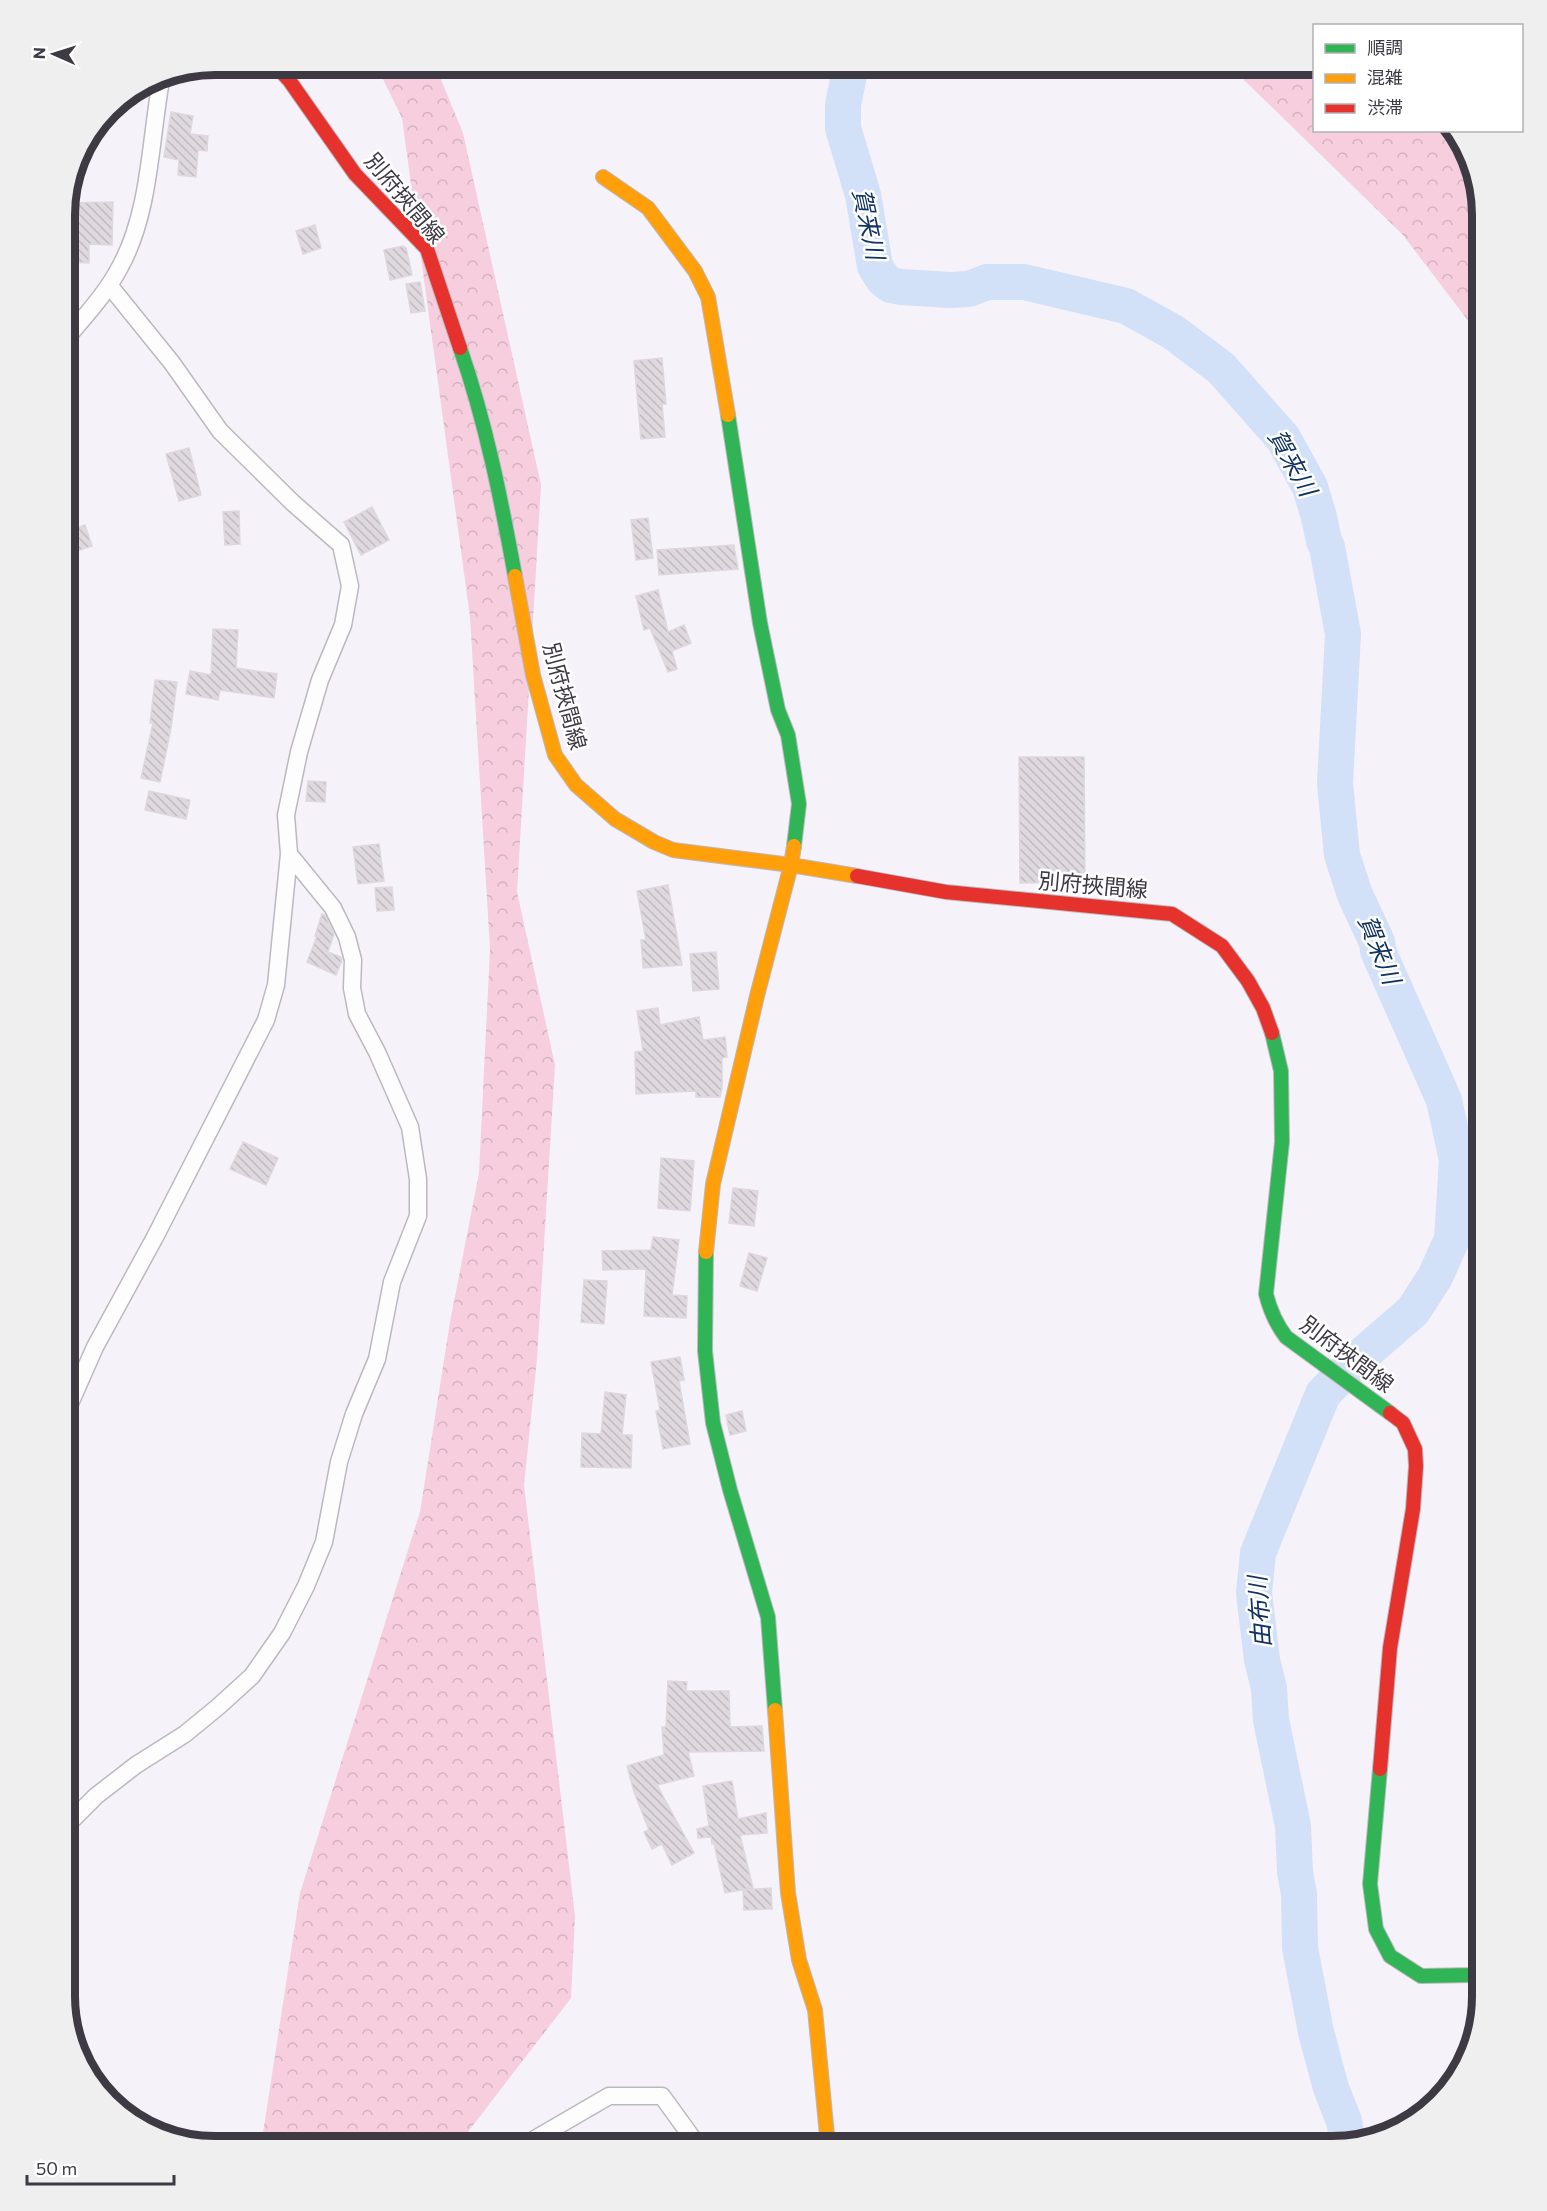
<svg xmlns="http://www.w3.org/2000/svg" width="1547" height="2211" font-family="Commissioner,'Noto Sans JP',sans-serif">
	<style>
		.forest { fill: url(#forest-crowns) }
		.lines { fill: none; stroke-linecap: round; stroke-linejoin: round }
		.river { stroke: #d2e0f8; stroke-width: 36 }
		.building { fill: url(#building-back-hatch); stroke: #ded8de; stroke-width: 1.5 }
		.street-casing { stroke: #bcb8c0; stroke-width: 19 }
		.fast-casing { stroke: #bcb8c0; stroke-width: 16 }
		.slow-casing { stroke: #bcb8c0; stroke-width: 16 }
		.jam-casing { stroke: #bcb8c0; stroke-width: 16 }
		.street { stroke: #fefdfe; stroke-width: 16 }
		.fast { stroke: #30b455; stroke-width: 14 }
		.slow { stroke: #ff9f0a; stroke-width: 14 }
		.jam { stroke: #e5322d; stroke-width: 14 }
		.labels { text-anchor: middle; stroke-width: 5; stroke-linejoin: round; paint-order: stroke }
		.street-label { font-size: 22px; fill: #3e3a43; stroke: #fff }
		.water-label { font-size: 24px; font-style: italic; fill: #113363; stroke: #fff }
		.rim { fill: none; stroke: #3e3a43; stroke-width: 8 }
	</style>
	<defs>
		<pattern id="forest-crowns" width="20" height="18" patternUnits="userSpaceOnUse" patternTransform="scale(1.5)"><rect width="20" height="18" fill="#f6cede"/><path d="M2 6a3 3 0 1 1 6 0M12 15a3 3 0 1 1 6 0" fill="none" stroke="#d4b2c0"/></pattern>
		<pattern id="building-back-hatch" width="6" height="6" patternUnits="userSpaceOnUse" patternTransform="scale(1.5)"><rect width="6" height="6" fill="#dfd8df"/><path d="M-1 5l2 2M0 0l6 6M5-1l2 2" fill="none" stroke="#c0bac1"/></pattern>
	</defs>
	<rect width="100%" height="100%" fill="#f6f2fa"/>
	<path class="forest" d="M376 65H435L463 133 541 485 517 892 555 1065 537 1359 524 1485 575 1916 571 1998 457 2146H261L300 1893 420 1512 450 1322 479 1173 490 949 470 617 402 118Z
		M1237 65H1314V130L1453 131 1462 139 1482 215V339L1403 235 1244 80Z"/>
	<g class="lines">
		<path class="river" d="M851 65 843 105V128L863 195 875 266 883 279 891 285 902 287 950 290 969 289 987 282H1024L1126 306 1173 332 1221 368 1283 438 1310 487 1319 517 1324 541 1327 547 1343 634 1335 783 1342 855 1355 895 1377 942 1378 951 1444 1100 1457 1160 1452 1239 1435 1277 1413 1311 1353 1363 1323 1394 1258 1553 1254 1593 1262 1660 1269 1688 1271 1720 1293 1826 1295 1872 1299 1894 1300 1948 1316 2032 1331 2088 1344 2121 1348 2142"/>
	</g>
	<path class="building" d="M171 112 193 116 190 134 208 136 207 151 198 150 196 177 178 175 179 160 164 157Z
		M113 202 112 245 89 244V263L65 262V203Z
		M315 225 321 248 303 254 296 231Z
		M403 246 406 248 412 275 390 280 384 250Z
		M420 282 425 311 411 313 406 284Z
		M662 358 666 404H662L665 437 641 439 634 361Z
		M189 448 201 495 179 501 166 454Z
		M372 507 389 540 361 555 344 522Z
		M239 511 240 544 225 545 223 512Z
		M648 518 653 558 636 560 631 520Z
		M85 525 92 546 65 555V532Z
		M734 545 738 569 659 575 657 550Z
		M658 590 668 632 684 625 691 643 672 651 677 669 668 672 650 628 644 630 636 596Z
		M213 629 238 630 236 668 277 674 274 698 220 690 218 700 186 694 190 671 211 675Z
		M155 680 177 682 171 728 160 782 141 778 153 723H150Z
		M1019 757H1084L1085 882 1020 883Z
		M308 781 326 782 325 802 306 801Z
		M149 791 190 800 186 819 145 810Z
		M379 844 384 881 358 884 353 847Z
		M668 885 682 965 643 968 641 940H646L637 891Z
		M392 887 394 910 377 911 375 888Z
		M322 914 325 915 334 934 328 952 341 957 342 960 336 975 307 962 317 936H315Z
		M716 952 719 989 693 991 690 954Z
		M658 1008 660 1025 699 1017 703 1040 725 1037 727 1057 722 1058V1087L720 1097H696V1091L636 1094 635 1052 643 1051 637 1011Z
		M243 1142 278 1158 266 1185 230 1169Z
		M661 1158 694 1161 690 1211 658 1208Z
		M733 1188 758 1191 754 1226 729 1223Z
		M653 1237 679 1240 672 1295 687 1296 686 1318 644 1316 646 1269 603 1270 602 1251 651 1250Z
		M749 1253 767 1258 757 1291 740 1286Z
		M584 1280 607 1281 604 1324 581 1322Z
		M680 1357 684 1380 679 1381 690 1444 663 1449 656 1411 660 1410 651 1362Z
		M605 1392 626 1395 622 1435H632L631 1468 581 1467 582 1433 601 1434Z
		M742 1411 746 1431 730 1435 726 1415Z
		M668 1681 687 1682 686 1691H729L730 1727 762 1726 764 1751 688 1752 694 1776 657 1785 694 1853 672 1865 662 1844 652 1849 644 1832 649 1830 634 1792 627 1766 664 1755 662 1727H666Z
		M732 1781 738 1819 766 1813 767 1833 740 1835 753 1888 725 1893 714 1843 712 1844 711 1837 698 1838 697 1829 709 1826 703 1786Z
		M771 1888 772 1909 744 1910 743 1890Z"/>
	<g class="lines">
		<g class="street-casing">
			<path id="street" d="M65 340C84 317 106 294 120 267 151 211 150 137 162 75
				M65 1415 95 1347 155 1237 266 1020 276 985 289 854 286 815 299 752 320 680 343 625 350 586 341 545 293 503 220 431 172 363 109 285
				M65 1827 96 1796 136 1765 185 1734 219 1706 252 1676 282 1633 306 1586 324 1542 339 1462 354 1414 377 1359 392 1282 418 1216V1179L410 1127 377 1052 357 1014 352 988 353 960 347 937 333 908 289 854
				M523 2146 609 2096H662L696 2143 712 2146"/>
		</g>
		<g class="fast-casing">
			<path id="fast" d="M460 348C486 423 501 499 515 576
				M728 415 760 623 778 710 788 735 799 804 794 846
				M1272 1033 1281 1071 1282 1142 1266 1294C1270 1310 1276 1324 1286 1337L1390 1413
				M706 1252 705 1351 713 1423 730 1490 768 1617 775 1710
				M1380 1769 1370 1884 1376 1929 1390 1956 1421 1976 1473 1975 1482 1969"/>
		</g>
		<g class="slow-casing">
			<path id="slow" d="M603 177 648 208 695 271 708 297 728 415
				M515 576 533 675 555 755 576 785 615 819 654 842 673 850 791 865 857 876
				M706 1252 713 1184 757 996 791 865 794 846
				M775 1710 788 1893 799 1960 815 2010 828 2146"/>
		</g>
		<g class="jam-casing">
			<path id="jam" d="M272 65 279 69 289 80 355 174 427 249 460 348
				M857 876 946 892 1172 914 1222 946 1248 981 1263 1008 1272 1033
				M1380 1769 1390 1648 1413 1509 1416 1466 1415 1449 1403 1423 1390 1413"/>
		</g>
		<use href="#street" class="street"/>
		<use href="#fast" class="fast"/>
		<use href="#slow" class="slow"/>
		<use href="#jam" class="jam"/>
	</g>
	<g class="labels">
		<g class="street-label">
			<text transform="translate(405 198) rotate(50)" y="8">別府挾間線</text>
			<text transform="translate(565 696) rotate(75)" y="8">別府挾間線</text>
			<text transform="translate(1093 885) rotate(5)" y="8">別府挾間線</text>
			<text transform="translate(1347 1354) rotate(37)" y="8">別府挾間線</text>
		</g>
		<g class="water-label">
			<text transform="translate(868 224) rotate(78)" y="8">賀来川</text>
			<text transform="translate(1292 463) rotate(61)" y="8">賀来川</text>
			<text transform="translate(1379 950) rotate(68)" y="8">賀来川</text>
			<text transform="translate(1260 1612) rotate(-94)" y="8">由布川</text>
		</g>
	</g>
	<path d="M0 0H1547V2211H0ZM215 75H1332A140 140 0 0 1 1472 215V1996A140 140 0 0 1 1332 2136H215A140 140 0 0 1 75 1996V215A140 140 0 0 1 215 75Z" fill="#f0eff0" fill-rule="evenodd"/>
	<path class="rim" d="M215 75H1332A140 140 0 0 1 1472 215V1996A140 140 0 0 1 1332 2136H215A140 140 0 0 1 75 1996V215A140 140 0 0 1 215 75Z"/>
	<rect x="1313" y="24" width="210" height="108" fill="#ffffff" stroke="#b2b0b4" stroke-width="1.5"/>
	<rect x="1325" y="44" width="30" height="9" fill="#30b455" stroke="#b2b0b4" stroke-width="1.5"/>
	<text x="1367" y="54" font-size="18" fill="#3e3a43">順調</text>
	<rect x="1325" y="74" width="30" height="9" fill="#ff9f0a" stroke="#b2b0b4" stroke-width="1.5"/>
	<text x="1367" y="84" font-size="18" fill="#3e3a43">混雑</text>
	<rect x="1325" y="104" width="30" height="9" fill="#e5322d" stroke="#b2b0b4" stroke-width="1.5"/>
	<text x="1367" y="114" font-size="18" fill="#3e3a43">渋滞</text>
	<g transform="translate(54 54) rotate(273)" stroke="#ffffff" stroke-width="4.5" paint-order="stroke">
	<path d="M0-4.5L10 22L0 15L-10 22Z" fill="#3e3a43"/>
	<text y="-9" font-size="16" font-weight="bold" text-anchor="middle" fill="#3e3a43">N</text>
	</g>
	<path d="M27 2175v9h147v-9" fill="none" stroke="#3e3a43" stroke-width="3"/>
	<text x="36" y="2175" font-size="18" fill="#3e3a43" stroke="#ffffff" stroke-width="4.5" paint-order="stroke">50 m</text>
</svg>
